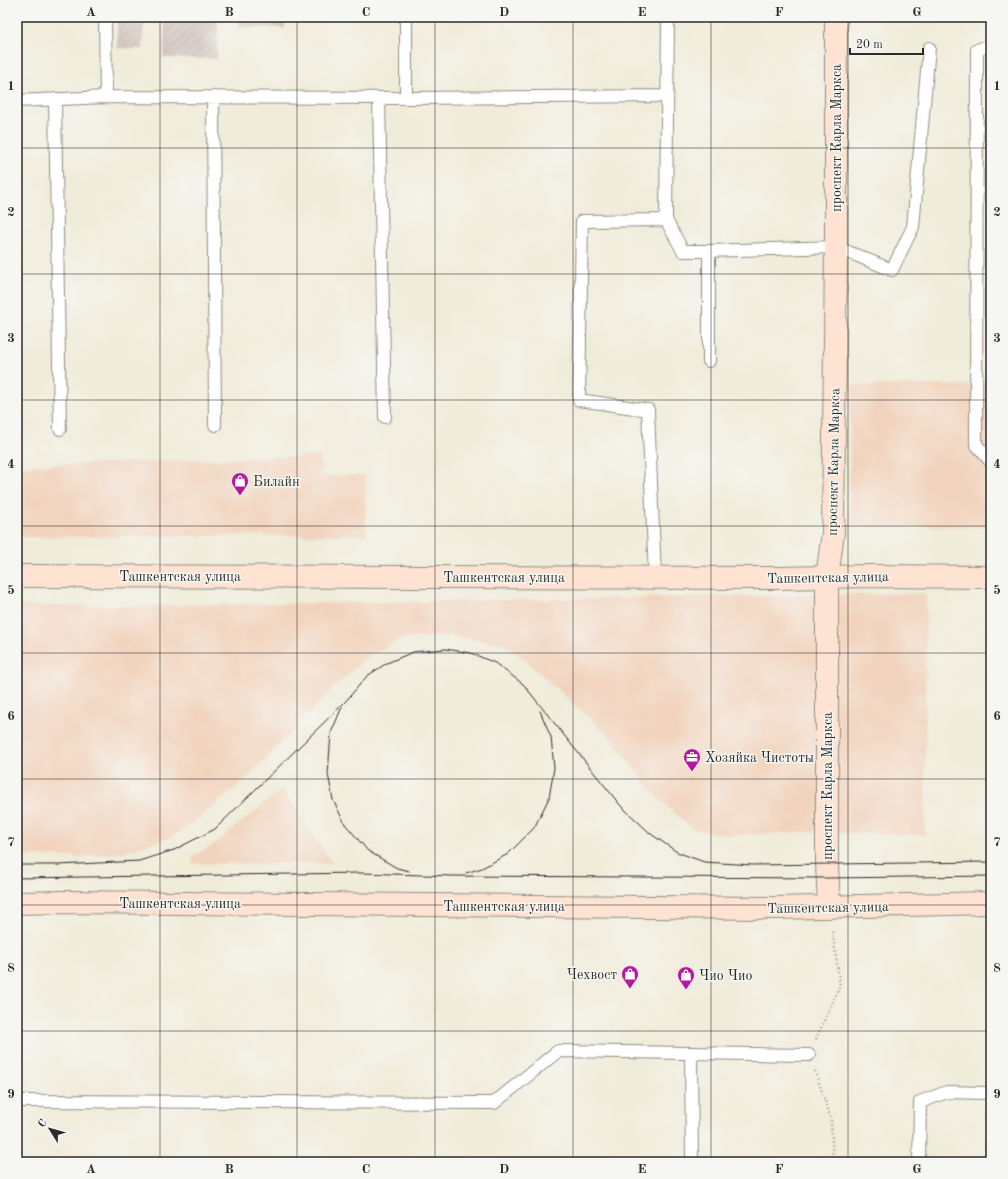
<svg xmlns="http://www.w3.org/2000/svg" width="1008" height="1179" font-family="'Old Standard TT',serif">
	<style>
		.built { fill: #f2d4be }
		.industrial { fill: url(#industrial-furrows) }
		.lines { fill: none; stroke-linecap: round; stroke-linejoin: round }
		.service-casing { stroke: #8e8c82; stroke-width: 14 }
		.secondary-casing { stroke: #8e8c82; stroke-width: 24 }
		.path { stroke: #8e8c82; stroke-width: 2.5; stroke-dasharray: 1 3; stroke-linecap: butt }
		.service { stroke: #fff; stroke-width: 12 }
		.secondary { stroke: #fee3d2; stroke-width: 22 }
		.tram { stroke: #2b2b2b; stroke-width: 1 }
		.grid { fill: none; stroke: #2b2b2b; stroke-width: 1; stroke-opacity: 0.55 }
		.labels { text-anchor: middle; stroke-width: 3; stroke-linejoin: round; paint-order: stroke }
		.street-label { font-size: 14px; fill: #2b2b2b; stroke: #f6f6f2 }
		.poi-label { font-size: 14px; fill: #2b2b2b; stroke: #f6f6f2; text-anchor: start }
		.neatline { fill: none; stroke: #2b2b2b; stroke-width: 1.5 }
		.grid-label { font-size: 13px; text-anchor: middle; font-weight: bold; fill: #2b2b2b }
	</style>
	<defs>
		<pattern id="industrial-furrows" width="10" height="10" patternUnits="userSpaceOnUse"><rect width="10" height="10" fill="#cfc0ba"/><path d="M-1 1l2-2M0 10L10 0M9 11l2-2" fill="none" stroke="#b2a5a0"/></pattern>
	</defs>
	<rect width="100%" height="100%" fill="#f6f6f2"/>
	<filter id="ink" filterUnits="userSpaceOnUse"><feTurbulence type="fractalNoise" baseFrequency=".025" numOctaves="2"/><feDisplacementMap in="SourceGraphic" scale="8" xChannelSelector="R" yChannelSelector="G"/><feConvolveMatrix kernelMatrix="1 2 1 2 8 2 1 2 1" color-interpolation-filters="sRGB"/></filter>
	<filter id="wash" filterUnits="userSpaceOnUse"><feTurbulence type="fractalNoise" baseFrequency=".012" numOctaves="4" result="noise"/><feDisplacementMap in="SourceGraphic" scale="16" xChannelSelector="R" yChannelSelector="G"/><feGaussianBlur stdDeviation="0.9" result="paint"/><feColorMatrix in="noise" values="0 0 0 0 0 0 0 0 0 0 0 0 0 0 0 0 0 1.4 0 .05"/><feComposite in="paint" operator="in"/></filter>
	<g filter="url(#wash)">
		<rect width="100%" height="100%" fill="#f0ecda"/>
		<path class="built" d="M850 385H991V527L849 526Z
			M320 456 321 476 365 475 366 535 17 537V466Z
			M926 593 925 835 809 832 729 835 693 830 658 798 610 737 526 661 502 643 449 636 400 639 367 657 330 691 249 776 208 812 172 837 123 852 80 857 17 856V605L136 606Z
			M282 789 332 863 192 864 193 856 213 845Z"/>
		<path class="industrial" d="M117 17H144L143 49 117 48Z
			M165 17H218L217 59 163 58Z
			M239 17H285V28L239 27Z"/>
	</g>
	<g filter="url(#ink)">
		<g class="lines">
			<g class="service-casing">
				<path id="service" d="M105 17 106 97
					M668 17 666 220 683 251H709L836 247 892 270 913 227 929 48
					M991 45 977 50 976 444 991 462
					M213 97 215 425
					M379 98 385 417
					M406 98V17
					M55 99 60 429
					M17 101 106 97 406 98 667 96
					M709 361V251
					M655 578 648 410 579 400 582 221 666 220
					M691 1054 692 1162
					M17 1101 494 1103 558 1051 809 1055
					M919 1162 920 1102 947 1092 986 1093"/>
			</g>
			<g class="secondary-casing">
				<path id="secondary" d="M17 576 780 578 870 576 991 577
					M17 903 62 902 775 908 991 903
					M829 907 827 864V577L833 533 836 247V17"/>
			</g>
			<path class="path" d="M816 1039 840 985 832 929
				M815 1071 831 1119 833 1162
				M985 1162 986 1110"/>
			<use href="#service" class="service"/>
			<use href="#secondary" class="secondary"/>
			<path class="tram" d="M342 707 331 733 328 774 333 800 345 824 368 851 397 868 409 871
				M17 865H59L139 861 174 850 215 829 345 702 367 676 387 663 413 652 445 649 471 653 495 663 523 684 620 805 651 834 677 852 704 862 753 865 991 862
				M466 873 482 868 508 854 534 828 549 798 554 768 551 737 540 711
				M17 878 361 873 452 876 828 878 991 876"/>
		</g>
	</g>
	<path class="grid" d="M160 17V1162M297 17V1162M435 17V1162M573 17V1162M711 17V1162M848 17V1162M17 148H991M17 274H991M17 400H991M17 526H991M17 653H991M17 779H991M17 905H991M17 1031H991"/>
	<defs>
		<g id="shop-pin" transform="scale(0.9)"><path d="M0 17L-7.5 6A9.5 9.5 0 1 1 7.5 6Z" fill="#b5179e" stroke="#f6f6f2"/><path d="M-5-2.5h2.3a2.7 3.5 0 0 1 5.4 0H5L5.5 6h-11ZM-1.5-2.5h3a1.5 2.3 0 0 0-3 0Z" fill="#fff"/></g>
		<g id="office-pin" transform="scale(0.9)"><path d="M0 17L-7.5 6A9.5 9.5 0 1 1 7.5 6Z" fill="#b5179e" stroke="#f6f6f2"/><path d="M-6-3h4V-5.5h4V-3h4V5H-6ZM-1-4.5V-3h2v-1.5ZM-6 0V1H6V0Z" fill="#fff"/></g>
	</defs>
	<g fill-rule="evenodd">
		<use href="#shop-pin" x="240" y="481"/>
		<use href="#office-pin" x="692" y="757"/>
		<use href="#shop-pin" x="630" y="974"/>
		<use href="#shop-pin" x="686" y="975"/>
	</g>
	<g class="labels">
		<g class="street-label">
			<text transform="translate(836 138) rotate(-90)" y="5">проспект Карла Маркса</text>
			<text transform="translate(833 462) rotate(-89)" y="5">проспект Карла Маркса</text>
			<text x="180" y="581">Ташкентская улица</text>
			<text x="504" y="582">Ташкентская улица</text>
			<text transform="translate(828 577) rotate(-1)" y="5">Ташкентская улица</text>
			<text transform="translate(827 786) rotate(-90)" y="5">проспект Карла Маркса</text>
			<text x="180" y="908">Ташкентская улица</text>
			<text x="504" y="911">Ташкентская улица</text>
			<text transform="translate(828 907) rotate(-1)" y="5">Ташкентская улица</text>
		</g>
		<g class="poi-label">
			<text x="253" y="486">Билайн</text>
			<text x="705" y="762">Хозяйка Чистоты</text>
			<text x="617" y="979" text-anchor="end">Чехвост</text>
			<text x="699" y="980">Чио Чио</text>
		</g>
	</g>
	<rect width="1008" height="1179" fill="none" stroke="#f6f6f2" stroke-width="44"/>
	<g transform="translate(50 1129) rotate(307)" stroke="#f6f6f2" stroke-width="3" paint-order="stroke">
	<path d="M0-3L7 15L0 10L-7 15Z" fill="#2b2b2b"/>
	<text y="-6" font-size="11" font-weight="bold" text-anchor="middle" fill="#2b2b2b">С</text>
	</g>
	<path d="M850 48v6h73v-6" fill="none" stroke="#2b2b2b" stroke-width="2"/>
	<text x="856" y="48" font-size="12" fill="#2b2b2b" stroke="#f6f6f2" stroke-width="3" paint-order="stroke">20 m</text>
	<rect x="22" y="22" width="964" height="1135" class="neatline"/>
	<g class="grid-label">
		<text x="91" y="16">A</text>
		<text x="229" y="16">B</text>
		<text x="366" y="16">C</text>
		<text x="504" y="16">D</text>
		<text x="642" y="16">E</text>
		<text x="779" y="16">F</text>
		<text x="917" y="16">G</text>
		<text x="11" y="90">1</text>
		<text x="997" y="90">1</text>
		<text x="11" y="216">2</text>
		<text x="997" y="216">2</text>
		<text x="11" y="342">3</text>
		<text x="997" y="342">3</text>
		<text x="11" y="468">4</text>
		<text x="997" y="468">4</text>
		<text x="11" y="594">5</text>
		<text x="997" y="594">5</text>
		<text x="11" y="720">6</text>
		<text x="997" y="720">6</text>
		<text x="11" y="846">7</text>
		<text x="997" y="846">7</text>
		<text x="11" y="972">8</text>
		<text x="997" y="972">8</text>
		<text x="11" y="1098">9</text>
		<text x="997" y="1098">9</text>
		<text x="91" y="1173">A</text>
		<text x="229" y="1173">B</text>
		<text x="366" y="1173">C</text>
		<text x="504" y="1173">D</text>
		<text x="642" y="1173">E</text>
		<text x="779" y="1173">F</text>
		<text x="917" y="1173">G</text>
	</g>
</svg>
